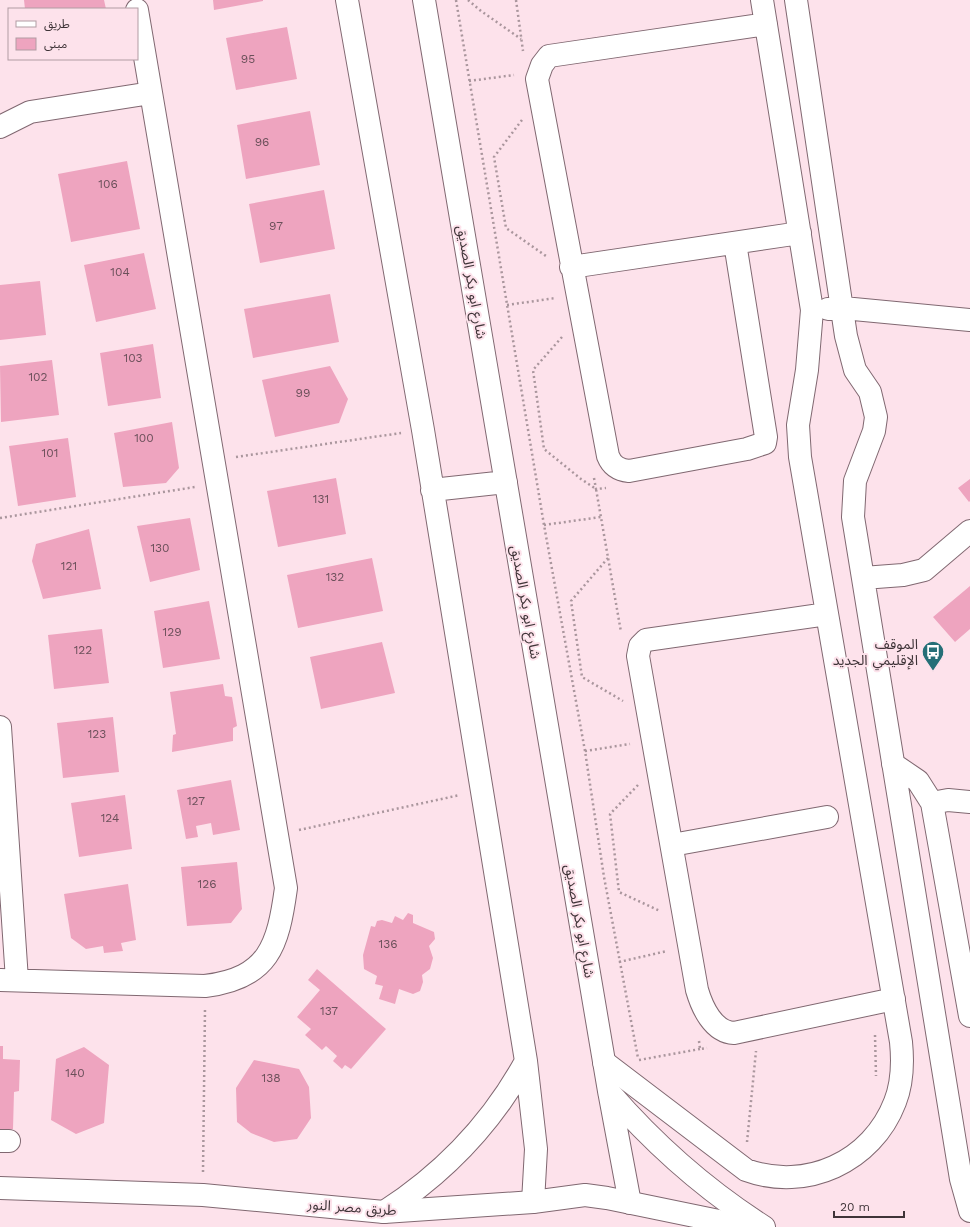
<svg xmlns="http://www.w3.org/2000/svg" width="970" height="1227" font-family="'Work Sans','Noto Sans Arabic',sans-serif">
	<style>
		.building { fill: #eea4bf }
		.lines { fill: none; stroke-linecap: round; stroke-linejoin: round }
		.minor-casing { stroke: #806871; stroke-width: 24 }
		.major-casing { stroke: #806871; stroke-width: 24 }
		.path { stroke: #aa969d; stroke-width: 2.5; stroke-dasharray: 2 3; stroke-linecap: butt }
		.minor { stroke: #fff; stroke-width: 22 }
		.major { stroke: #fff; stroke-width: 22 }
		.labels { text-anchor: middle; stroke-width: 4; stroke-linejoin: round; paint-order: stroke }
		.number-label { font-size: 12px; fill: #6b505a }
		.street-label { font-size: 14px; fill: #3f3438; stroke: #fde2eb }
		.poi-label { font-size: 14px; fill: #3f3438; stroke: #fde2eb; text-anchor: end }
	</style>
	<rect width="100%" height="100%" fill="#fde2eb"/>
	<path class="building" d="M24 0H104L106 9H25Z
		M213 0H263V1L214 10Z
		M287 27 297 79 236 90 226 38Z
		M310 111 320 165 246 179 237 125Z
		M127 161 140 229 71 242 58 174Z
		M324 190 335 249 260 263 249 204Z
		M144 253 156 309 96 322 84 265Z
		M40 281 46 335 0 340V285Z
		M330 294 339 342 253 358 244 309Z
		M153 344 161 398 108 406 100 353Z
		M52 360 59 415 1 422 0 366Z
		M330 366 348 399 339 423 275 437 262 380Z
		M172 422 179 468 166 483 123 487 114 433Z
		M68 438 76 497 18 506 9 446Z
		M336 478 346 534 278 547 267 491Z
		M970 479V501L969 502 958 488Z
		M190 518 200 570 150 582 137 526Z
		M89 529 101 589 43 599 32 561 36 544Z
		M372 558 383 611 298 628 287 575Z
		M970 586V629L955 642 933 617Z
		M209 601 220 659 163 668 154 611Z
		M102 629 109 683 54 689 48 635Z
		M382 642 395 693 321 709 310 657Z
		M223 684 225 696 232 697 237 726 233 728V741L172 752 173 735 176 734 170 692Z
		M113 717 119 772 63 778 57 723Z
		M231 780 240 830 213 835 211 823 196 826 198 837 186 839 177 790Z
		M125 795 132 849 79 857 71 803Z
		M237 862 242 909 231 923 187 926 181 867Z
		M128 884 136 940 121 943 123 951 104 953 103 946 86 949 71 938 64 894Z
		M408 913 413 915V923L434 932 435 939 429 946 433 958 430 969 422 975 423 982 420 991 413 994 399 989 395 1004 379 999 383 986 375 984 377 976 364 969 363 955 371 926 375 927 377 921 382 920 392 923 395 916 403 920Z
		M317 969 386 1029 351 1069 345 1065 342 1069 333 1061 337 1056 326 1046 322 1050 305 1035 311 1029 297 1017 320 990 308 980Z
		M0 1046H3V1059L20 1060 19 1091 14 1092 13 1129H0Z
		M84 1047 109 1065 104 1123 76 1134 51 1120 56 1059Z
		M254 1060 299 1069 309 1087 311 1118 297 1139 274 1142 251 1133 237 1122 236 1088Z"/>
	<g class="lines">
		<g class="minor-casing">
			<path id="minor" d="M796 0 846 336 855 370 870 392 876 417 874 431 855 481 853 517 961 1179 970 1211
				M0 127 30 112 151 93
				M735 243 766 437 765 443 747 449 629 471C619 470 612 466 608 456L537 79 542 65 549 56 766 24
				M571 267 800 233
				M828 309 843 308 970 320
				M863 578 903 575 924 570 970 531
				M827 614 646 640 640 646 638 656 697 990C702 1007 713 1032 734 1033L894 999
				M0 727 17 980
				M893 764 918 781 932 803 970 1016
				M932 803 948 800 970 802
				M672 845 827 817
				M0 980 205 986C269 978 278 946 286 888L137 10
				M604 1062 746 1170C806 1192 872 1162 895 1102 903 1082 903 1062 901 1042L800 457 798 425 807 370 812 310 762 0
				M0 1141H9
				M0 1188 203 1195 384 1212 533 1202 585 1195 607 1198 748 1227"/>
		</g>
		<g class="major-casing">
			<path id="major" d="M347 0 423 430 526 1061 536 1149 533 1202
				M424 0 609 1091 630 1203
				M432 490 506 482
				M609 1092C654 1144 706 1190 764 1227
				M384 1212C443 1174 492 1123 526 1061"/>
		</g>
		<path class="path" d="M456 0 544 525 585 751 604 877 638 1058
			M468 0 481 11 521 39
			M516 0 523 51
			M469 81 514 75
			M522 120 494 157 506 228 546 256
			M507 305 556 298
			M562 337 533 370 544 449 581 479 596 489 621 632
			M236 457 401 433
			M594 478 596 489 606 488
			M0 518 195 487
			M544 525 601 517
			M608 558 571 601 582 677 623 701
			M585 751 630 744
			M638 785 610 814 619 892 660 911
			M299 830 460 795
			M619 962 667 951
			M875 1035 876 1076
			M699 1041 700 1049 707 1048
			M639 1060 700 1049
			M747 1142 756 1051
			M203 1172 205 1009"/>
		<use href="#minor" class="minor"/>
		<use href="#major" class="major"/>
	</g>
	<defs>
		<g id="bus-pin" transform="scale(1.15)"><path d="M0 17L-7.5 6A9.5 9.5 0 1 1 7.5 6Z" fill="#256f77" stroke="#fde2eb"/><path d="M-5-6H5V4H4V6H2V4H-2V6H-4V4H-5ZM-3.5-4V0h7V-4ZM-3.5 1.2v1.5H-2V1.2ZM2 1.2v1.5H3.5V1.2Z" fill="#fff"/></g>
	</defs>
	<g fill-rule="evenodd">
		<use href="#bus-pin" x="933" y="652"/>
	</g>
	<g class="labels">
		<g class="number-label">
			<text x="248" y="63">95</text>
			<text x="262" y="146">96</text>
			<text x="108" y="188">106</text>
			<text x="276" y="230">97</text>
			<text x="120" y="276">104</text>
			<text x="133" y="362">103</text>
			<text x="38" y="381">102</text>
			<text x="303" y="397">99</text>
			<text x="144" y="442">100</text>
			<text x="50" y="457">101</text>
			<text x="321" y="503">131</text>
			<text x="160" y="552">130</text>
			<text x="69" y="570">121</text>
			<text x="335" y="581">132</text>
			<text x="172" y="636">129</text>
			<text x="83" y="654">122</text>
			<text x="97" y="738">123</text>
			<text x="196" y="805">127</text>
			<text x="110" y="822">124</text>
			<text x="207" y="888">126</text>
			<text x="388" y="948">136</text>
			<text x="329" y="1015">137</text>
			<text x="75" y="1077">140</text>
			<text x="271" y="1082">138</text>
		</g>
		<g class="street-label">
			<text transform="translate(472 282) rotate(80)" y="5">شارع ابو بكر الصديق</text>
			<text transform="translate(526 602) rotate(80)" y="5">شارع ابو بكر الصديق</text>
			<text transform="translate(580 921) rotate(80)" y="5">شارع ابو بكر الصديق</text>
			<text transform="translate(352 1207) rotate(4)" y="5">طريق مصر النور</text>
		</g>
		<g class="poi-label">
			<text x="918" y="649">الموقف<tspan x="918" dy="16">الإقليمي الجديد</tspan></text>
		</g>
	</g>
	<rect x="8" y="8" width="130" height="52" fill="#fde2eb" stroke="#b19ca3"/>
	<rect x="16" y="21" width="20" height="6" fill="#ffffff" stroke="#b19ca3"/>
	<text x="44" y="28" font-size="12" fill="#3f3438">طريق</text>
	<rect x="16" y="38" width="20" height="12" fill="#eea4bf" stroke="#b19ca3"/>
	<text x="44" y="48" font-size="12" fill="#3f3438">مبنى</text>
	<path d="M834 1211v6h70v-6" fill="none" stroke="#3f3438" stroke-width="2"/>
	<text x="840" y="1211" font-size="12" fill="#3f3438" stroke="#fde2eb" stroke-width="3" paint-order="stroke">20 m</text>
</svg>
